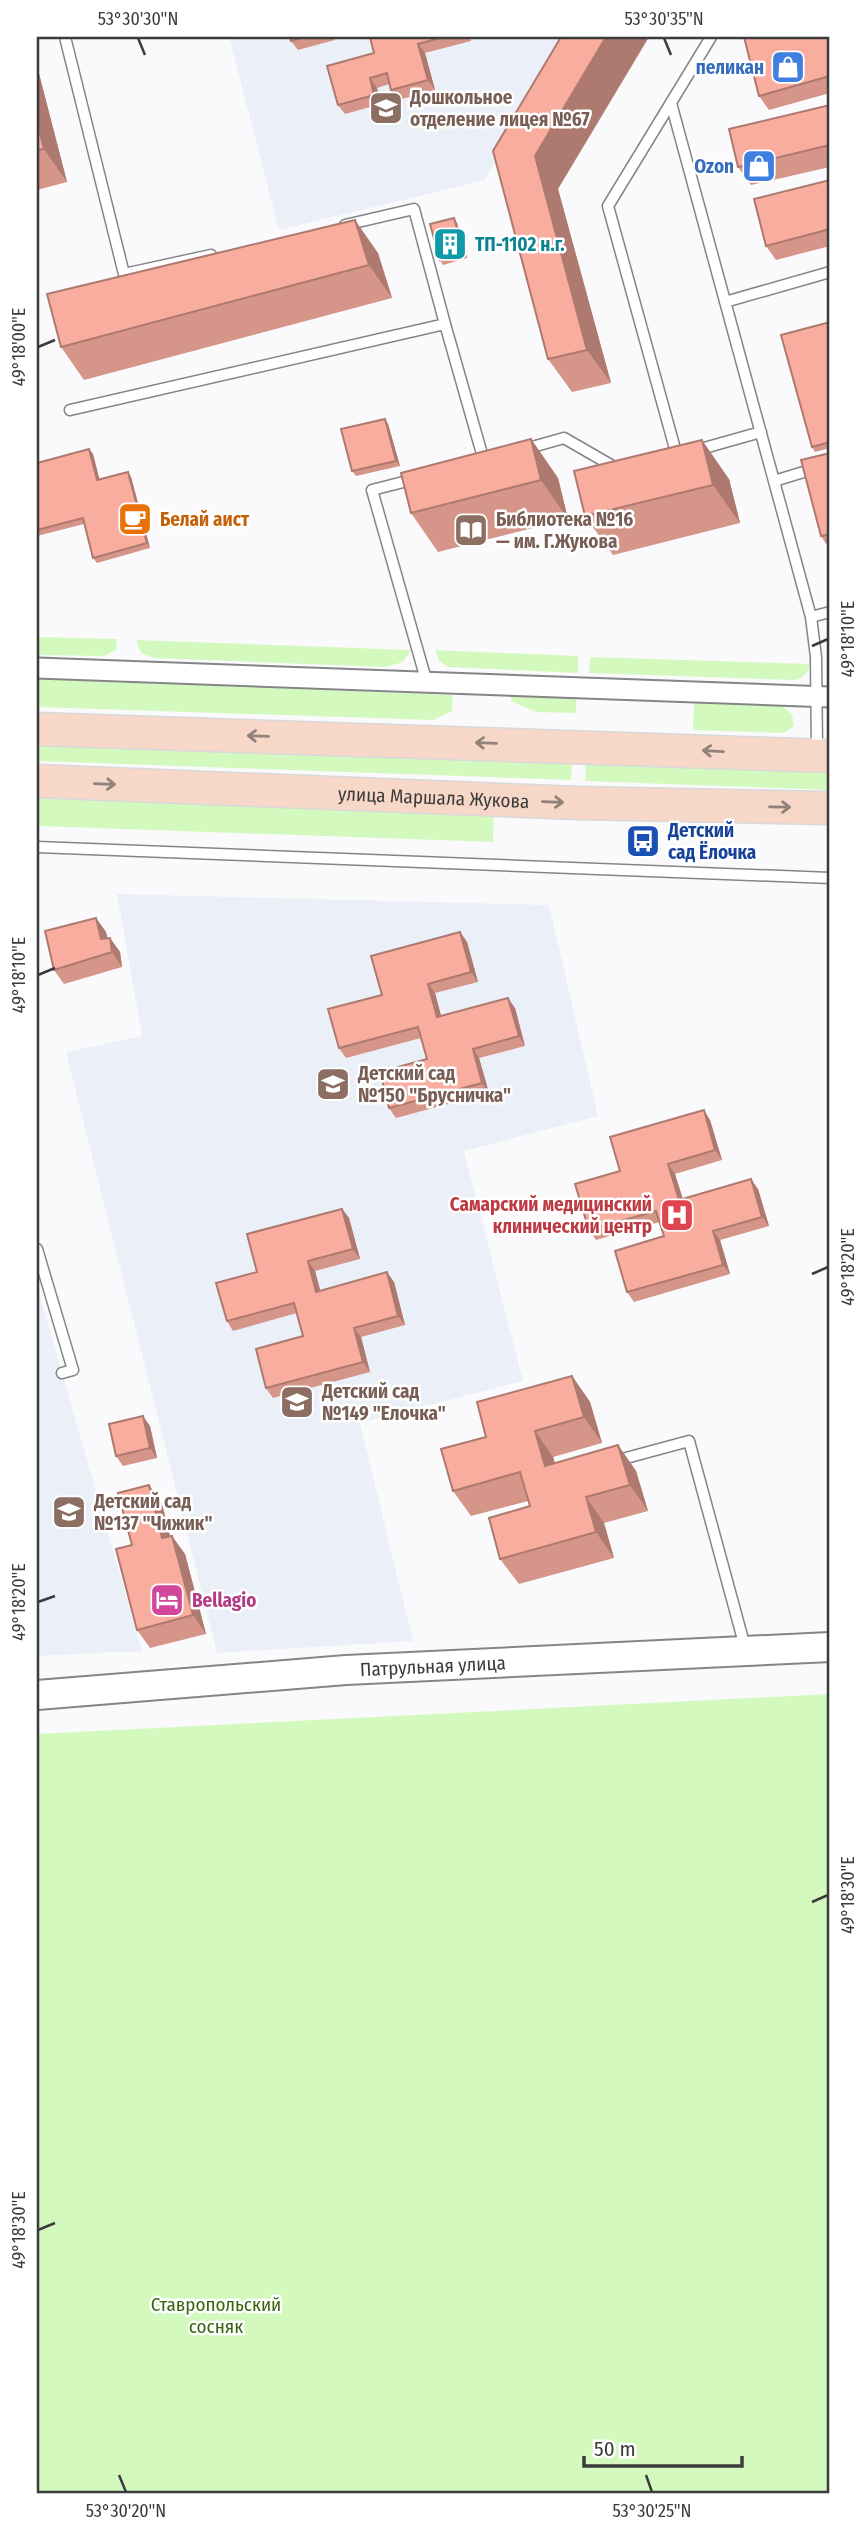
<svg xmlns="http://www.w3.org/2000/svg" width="867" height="2530" font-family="'Fira Sans Condensed',sans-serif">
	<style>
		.built { fill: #ebf0f8 }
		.green { fill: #d4f9be }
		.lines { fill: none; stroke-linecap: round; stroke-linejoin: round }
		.lane-casing { stroke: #848587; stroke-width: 13 }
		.street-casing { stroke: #848587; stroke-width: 23 }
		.secondary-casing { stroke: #848587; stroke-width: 32 }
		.primary-casing { stroke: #d8d8d8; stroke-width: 35 }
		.lane { stroke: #fff; stroke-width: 10 }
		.street { stroke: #fff; stroke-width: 19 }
		.secondary { stroke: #fff; stroke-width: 28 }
		.primary { stroke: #f7d7c8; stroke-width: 32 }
		.wall { fill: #d69589 }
		.shaded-wall { fill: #ae796f }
		.building { fill: #f9ad9f; stroke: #ae796f; stroke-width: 2 }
		.oneway { stroke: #90817a }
		.ticks { fill: none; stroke: #3b3b3b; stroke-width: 2.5 }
		.labels { text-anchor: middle; stroke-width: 5; stroke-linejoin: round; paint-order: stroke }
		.shop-label { font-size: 19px; font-weight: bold; fill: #366cbe; stroke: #fff; text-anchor: end }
		.education-label { font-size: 19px; font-weight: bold; fill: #785e54; stroke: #fff; text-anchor: start }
		.culture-label { font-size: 19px; font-weight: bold; fill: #0d838f; stroke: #fff; text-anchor: start }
		.food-label { font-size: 19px; font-weight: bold; fill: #c56008; stroke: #fff; text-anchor: start }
		.street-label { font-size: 19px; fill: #3b3b3b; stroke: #fff }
		.transit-label { font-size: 19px; font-weight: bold; fill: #164399; stroke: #fff; text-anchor: start }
		.health-label { font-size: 19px; font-weight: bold; fill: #be3a42; stroke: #fff; text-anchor: end }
		.hotel-label { font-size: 19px; font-weight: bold; fill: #b23c85; stroke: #fff; text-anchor: start }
		.park-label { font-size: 19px; fill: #38650e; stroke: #fff }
		.neatline { fill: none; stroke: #3b3b3b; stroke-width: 2.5 }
		.ticks-label { font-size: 18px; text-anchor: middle; fill: #3b3b3b }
	</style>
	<rect width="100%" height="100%" fill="#fafafc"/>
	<path class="built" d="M229 37H562L485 180 279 230Z
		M117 894 549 905 598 1116 464 1151 523 1381 360 1423 413 1641 217 1653 66 1052 142 1036Z
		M37 1286 62 1373 142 1651 37 1656Z"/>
	<path class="green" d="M37 637 117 639 116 650 104 656 37 655Z
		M136 640 411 650 403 662 386 667 154 658 141 653Z
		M435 650 578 656V673L448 667 439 661Z
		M590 657 809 664V670L801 678 793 680 589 673Z
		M37 679 453 695 452 711 433 720 37 707Z
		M511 696 576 698V713L536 712 511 701Z
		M694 703 782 706 792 714 794 726 784 733 693 730Z
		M37 744 572 763 571 780 37 761Z
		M586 763 830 772V790L585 781Z
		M37 798 494 814 493 842 37 826Z
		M830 1694V2493H37V1734Z"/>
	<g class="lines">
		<g class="lane-casing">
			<path id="lane" d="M65 37 124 274 211 255
				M671 103 811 617 816 657 817 752
				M725 302 830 272
				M445 324 484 461 481 462
				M70 410 445 324 414 209 345 225
				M525 449 564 438 616 468
				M697 450 761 432
				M677 456 608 206 711 37
				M415 479 372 490 427 683
				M774 481 830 464
				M811 617 830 612
				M37 847 830 878
				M37 1249 73 1370 62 1373
				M615 1461 689 1441 745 1647"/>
		</g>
		<g class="street-casing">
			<path id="street" d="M37 668 830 697"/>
		</g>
		<g class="secondary-casing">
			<g id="secondary">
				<path id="s1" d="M37 1695 346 1670 830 1647"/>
			</g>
		</g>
		<g class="primary-casing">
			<g id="primary">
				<path d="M37 729 830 756"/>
				<path id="s2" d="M37 781 578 803 830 808"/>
			</g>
		</g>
		<use href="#lane" class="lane"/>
		<use href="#street" class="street"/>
		<use href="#secondary" class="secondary"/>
		<use href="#primary" class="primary"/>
	</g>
	<path class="wall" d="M290 37H334L335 40 298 50 291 41Z
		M370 37H470L471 41 425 53 435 90 398 100 391 90 390 84 377 88 381 104 345 114 338 105 374 53Z
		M830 37V93L769 110 759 96Z
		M37 66 67 182 37 190Z
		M830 105V167L751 185 738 167Z
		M830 180V246L776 260 766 246Z
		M558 189 611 383 572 392 548 359Z
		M454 218 457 223 467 258 443 265 440 260Z
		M378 253 392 298 84 380 61 347Z
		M830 322V448L815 452 812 447Z
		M388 424 400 466 356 476 352 471Z
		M531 439 558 478 568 519 438 552 411 513Z
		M89 449 93 454 99 479 131 477 150 548 97 563 93 558 84 524 37 536V463Z
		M830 453V550L821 536Z
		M729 479 740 523 613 555 585 516Z
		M96 918 106 932 107 938H110L120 952 122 967 64 984 54 970Z
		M460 932 467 942 478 982 435 993 441 1016 515 1008 525 1046 479 1058 489 1093 396 1118 389 1108 427 1059 421 1038 346 1058 339 1048Z
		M710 1120 722 1160 675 1174 683 1199 758 1189 769 1226 720 1240 730 1274 634 1302 627 1292 664 1236 660 1222 596 1240 589 1230 620 1171Z
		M342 1209 349 1218 360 1259 315 1271 320 1290 394 1282 405 1325 361 1337 370 1372 273 1398 266 1388 303 1336 297 1313 233 1331 227 1321Z
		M572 1376 590 1402 602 1443 553 1457 555 1463 618 1445 636 1471 648 1511 604 1523 614 1558 519 1584 500 1559 530 1506 528 1501 471 1516 453 1491 486 1437Z
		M150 1426 157 1458 123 1466 116 1456Z
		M149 1485 162 1504 170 1536 185 1554 206 1634 150 1648 137 1630 132 1545Z"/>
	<path class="shaded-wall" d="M606 37H649L558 189 611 383 587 350 535 156Z
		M418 44 425 53 435 90 428 80Z
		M37 66 67 182 44 149 37 122Z
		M370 78 377 88 381 104 374 95Z
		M454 218 457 223 467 258 464 253Z
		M355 220 378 253 392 298 369 265Z
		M385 419 388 424 400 466 396 461Z
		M531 439 558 478 568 519 541 480Z
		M702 440 729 479 740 523 713 485Z
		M89 449 93 454 101 485 97 480Z
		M128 472 131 477 150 548 147 543Z
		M96 918 106 932 111 953 101 939Z
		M460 932 467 942 478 982 471 972Z
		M110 938 120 952 122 967 112 952Z
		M428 984 435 993 444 1027 437 1017Z
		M508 998 515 1008 525 1046 519 1036Z
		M473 1049 479 1058 489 1093 482 1083Z
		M704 1110 710 1120 722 1160 715 1150Z
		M668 1164 675 1174 686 1210 679 1200Z
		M751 1179 758 1189 769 1226 762 1217Z
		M342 1209 349 1218 360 1259 353 1249Z
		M713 1231 720 1240 730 1274 723 1265Z
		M308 1261 315 1271 323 1301 316 1292Z
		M387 1272 394 1282 405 1325 398 1316Z
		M354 1328 361 1337 370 1372 363 1362Z
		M572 1376 590 1402 602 1443 584 1417Z
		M143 1416 150 1426 157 1458 150 1448Z
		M535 1431 553 1457 563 1491 545 1466Z
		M618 1445 636 1471 648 1511 630 1485Z
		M149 1485 162 1504 175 1557 162 1538Z
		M586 1497 604 1523 614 1558 596 1532Z
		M172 1536 185 1554 206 1634 193 1615Z"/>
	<path class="building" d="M290 37H305L291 41Z
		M370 37H443L418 44 428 80 391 90 387 73 370 78 374 95 338 105 327 66 374 53Z
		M561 37H606L535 156 587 350 548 359 493 151Z
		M744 37H830V76L759 96Z
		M830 105V145L738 167 729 129Z
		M37 122 44 149 37 150Z
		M830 180V229L766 246 754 199Z
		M454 218 464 253 440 260 430 224Z
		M355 220 369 265 61 347 47 294Z
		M830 322V442L812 447 781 335Z
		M385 419 396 461 352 471 341 429Z
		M531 439 541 480 411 513 401 473Z
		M702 440 713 485 585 516 574 471Z
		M89 449 97 480 128 472 147 543 93 558 83 518 37 530V463Z
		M830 453V534L821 536 801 460Z
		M96 918 101 939 110 938 112 952 54 970 45 931Z
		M460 932 471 972 428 984 437 1017 508 998 519 1036 473 1049 482 1083 389 1108 380 1072 427 1059 418 1027 339 1048 328 1009 382 995 371 956Z
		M704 1110 715 1150 668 1164 679 1200 751 1179 762 1217 713 1231 723 1265 627 1292 615 1251 664 1236 656 1211 589 1230 575 1184 620 1171 610 1137Z
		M342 1209 353 1249 308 1261 316 1292 387 1272 398 1316 354 1328 363 1362 266 1388 256 1349 303 1336 294 1303 227 1321 216 1283 257 1272 247 1234Z
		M572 1376 584 1417 535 1431 545 1466 618 1445 630 1485 586 1497 596 1532 500 1559 489 1518 530 1506 520 1472 453 1491 441 1449 486 1437 477 1402Z
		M143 1416 150 1448 116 1456 109 1424Z
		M149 1485 162 1538 172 1536 193 1615 137 1630 116 1549 132 1545 118 1493Z"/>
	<defs><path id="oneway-shaft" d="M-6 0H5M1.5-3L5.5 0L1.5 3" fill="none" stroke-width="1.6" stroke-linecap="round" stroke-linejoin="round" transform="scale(1.75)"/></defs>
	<g class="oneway">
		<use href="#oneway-shaft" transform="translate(258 736) rotate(-178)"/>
		<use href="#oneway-shaft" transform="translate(486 743) rotate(-178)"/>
		<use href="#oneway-shaft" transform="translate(713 751) rotate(-177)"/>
		<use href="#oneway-shaft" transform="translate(105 784) rotate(2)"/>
		<use href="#oneway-shaft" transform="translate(553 802) rotate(2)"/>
		<use href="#oneway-shaft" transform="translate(780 807) rotate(1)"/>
	</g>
	<path class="ticks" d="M138 38 145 55M664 38 671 55M38 347 55 340M812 646 828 639M38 975 55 968M812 1274 828 1267M38 1602 55 1596M812 1902 828 1895M38 2230 55 2223M119 2475 126 2492M646 2475 652 2492"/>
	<defs>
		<g id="shop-square" transform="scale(1.75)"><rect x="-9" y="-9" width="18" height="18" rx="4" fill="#3f7fe0" stroke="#fff"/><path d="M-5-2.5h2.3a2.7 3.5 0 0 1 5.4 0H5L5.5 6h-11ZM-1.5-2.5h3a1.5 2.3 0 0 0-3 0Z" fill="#fff"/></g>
		<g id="school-square" transform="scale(1.75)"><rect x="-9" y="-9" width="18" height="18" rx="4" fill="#8d6e63" stroke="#fff"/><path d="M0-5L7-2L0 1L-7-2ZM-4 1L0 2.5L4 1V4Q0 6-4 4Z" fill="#fff"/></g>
		<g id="building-square" transform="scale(1.75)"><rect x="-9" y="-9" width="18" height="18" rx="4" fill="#0f9aa8" stroke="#fff"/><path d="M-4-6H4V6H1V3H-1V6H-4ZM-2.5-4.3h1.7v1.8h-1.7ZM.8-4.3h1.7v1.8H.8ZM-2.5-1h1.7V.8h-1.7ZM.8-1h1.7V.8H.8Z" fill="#fff"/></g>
		<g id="cafe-square" transform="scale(1.75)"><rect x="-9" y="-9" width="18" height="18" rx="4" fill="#e8710a" stroke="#fff"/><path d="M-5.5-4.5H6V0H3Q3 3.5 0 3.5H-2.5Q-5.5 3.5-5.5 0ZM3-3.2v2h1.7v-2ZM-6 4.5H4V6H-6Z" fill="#fff"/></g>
		<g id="library-square" transform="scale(1.75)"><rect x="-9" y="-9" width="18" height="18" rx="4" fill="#8d6e63" stroke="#fff"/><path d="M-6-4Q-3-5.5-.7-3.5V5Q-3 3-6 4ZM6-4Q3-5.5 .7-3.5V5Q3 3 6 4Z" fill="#fff"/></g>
		<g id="bus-square" transform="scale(1.75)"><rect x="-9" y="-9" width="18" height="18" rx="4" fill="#1a4fb4" stroke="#fff"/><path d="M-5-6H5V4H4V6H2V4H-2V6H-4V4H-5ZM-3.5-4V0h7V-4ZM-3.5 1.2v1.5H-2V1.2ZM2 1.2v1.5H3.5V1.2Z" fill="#fff"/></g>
		<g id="hospital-square" transform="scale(1.75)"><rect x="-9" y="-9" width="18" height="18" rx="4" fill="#e0444e" stroke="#fff"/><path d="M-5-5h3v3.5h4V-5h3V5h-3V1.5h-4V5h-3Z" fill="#fff"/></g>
		<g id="hotel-square" transform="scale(1.75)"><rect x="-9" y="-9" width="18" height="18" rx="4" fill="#d1479c" stroke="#fff"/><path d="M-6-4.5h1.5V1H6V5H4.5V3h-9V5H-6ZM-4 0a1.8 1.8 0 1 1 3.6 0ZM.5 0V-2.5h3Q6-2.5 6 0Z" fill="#fff"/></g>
	</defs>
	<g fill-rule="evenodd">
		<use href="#shop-square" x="788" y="67"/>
		<use href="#school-square" x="386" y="108"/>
		<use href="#shop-square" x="759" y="166"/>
		<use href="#building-square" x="450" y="244"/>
		<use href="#cafe-square" x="135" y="519"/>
		<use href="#library-square" x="471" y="530"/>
		<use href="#bus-square" x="643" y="841"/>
		<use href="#school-square" x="333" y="1084"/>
		<use href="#hospital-square" x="677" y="1215"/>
		<use href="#school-square" x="297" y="1402"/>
		<use href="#school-square" x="69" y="1512"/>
		<use href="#hotel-square" x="167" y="1600"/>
	</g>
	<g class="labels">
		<g class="shop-label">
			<text x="764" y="74">пеликан</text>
			<text x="734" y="173">Ozon</text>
		</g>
		<g class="education-label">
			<text x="410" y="104">Дошкольное<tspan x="410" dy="22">отделение лицея №67</tspan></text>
			<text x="496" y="526">Библиотека №16<tspan x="496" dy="22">— им. Г.Жукова</tspan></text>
			<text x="358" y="1080">Детский сад<tspan x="358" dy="22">№150 "Брусничка"</tspan></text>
			<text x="322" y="1398">Детский сад<tspan x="322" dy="22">№149 "Елочка"</tspan></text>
			<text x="94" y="1508">Детский сад<tspan x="94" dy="22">№137 "Чижик"</tspan></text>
		</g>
		<g class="culture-label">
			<text x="475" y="251">ТП-1102 н.г.</text>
		</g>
		<g class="food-label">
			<text x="160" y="526">Белай аист</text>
		</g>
		<g class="street-label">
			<text dy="7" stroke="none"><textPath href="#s2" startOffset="397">улица Маршала Жукова</textPath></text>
			<text dy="7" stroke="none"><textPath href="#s1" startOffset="397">Патрульная улица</textPath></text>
		</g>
		<g class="transit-label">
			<text x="668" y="837">Детский<tspan x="668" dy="22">сад Ёлочка</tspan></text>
		</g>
		<g class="health-label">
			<text x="652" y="1211">Самарский медицинский<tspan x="652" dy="22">клинический центр</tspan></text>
		</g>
		<g class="hotel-label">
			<text x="192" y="1607">Bellagio</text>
		</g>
		<g class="park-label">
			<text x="216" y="2311">Ставропольский<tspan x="216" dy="22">сосняк</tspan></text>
		</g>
	</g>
	<rect width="867" height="2530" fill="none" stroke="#ffffff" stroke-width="77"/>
	<path d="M584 2456v10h158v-10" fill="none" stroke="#3b3b3b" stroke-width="3.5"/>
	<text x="594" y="2456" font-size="21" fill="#3b3b3b" stroke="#ffffff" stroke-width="5" paint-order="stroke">50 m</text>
	<rect x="38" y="38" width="790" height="2454" class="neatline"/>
	<g class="ticks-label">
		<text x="138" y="25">53°30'30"N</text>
		<text x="664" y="25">53°30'35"N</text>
		<text transform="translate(19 347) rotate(-90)" y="6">49°18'00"E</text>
		<text transform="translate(848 639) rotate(-90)" y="6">49°18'10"E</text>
		<text transform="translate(19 975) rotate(-90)" y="6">49°18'10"E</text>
		<text transform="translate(848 1267) rotate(-90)" y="6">49°18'20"E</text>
		<text transform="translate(19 1602) rotate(-90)" y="6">49°18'20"E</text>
		<text transform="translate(848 1895) rotate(-90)" y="6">49°18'30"E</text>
		<text transform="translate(19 2230) rotate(-90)" y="6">49°18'30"E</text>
		<text x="126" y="2517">53°30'20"N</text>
		<text x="652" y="2517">53°30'25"N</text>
	</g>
</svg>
